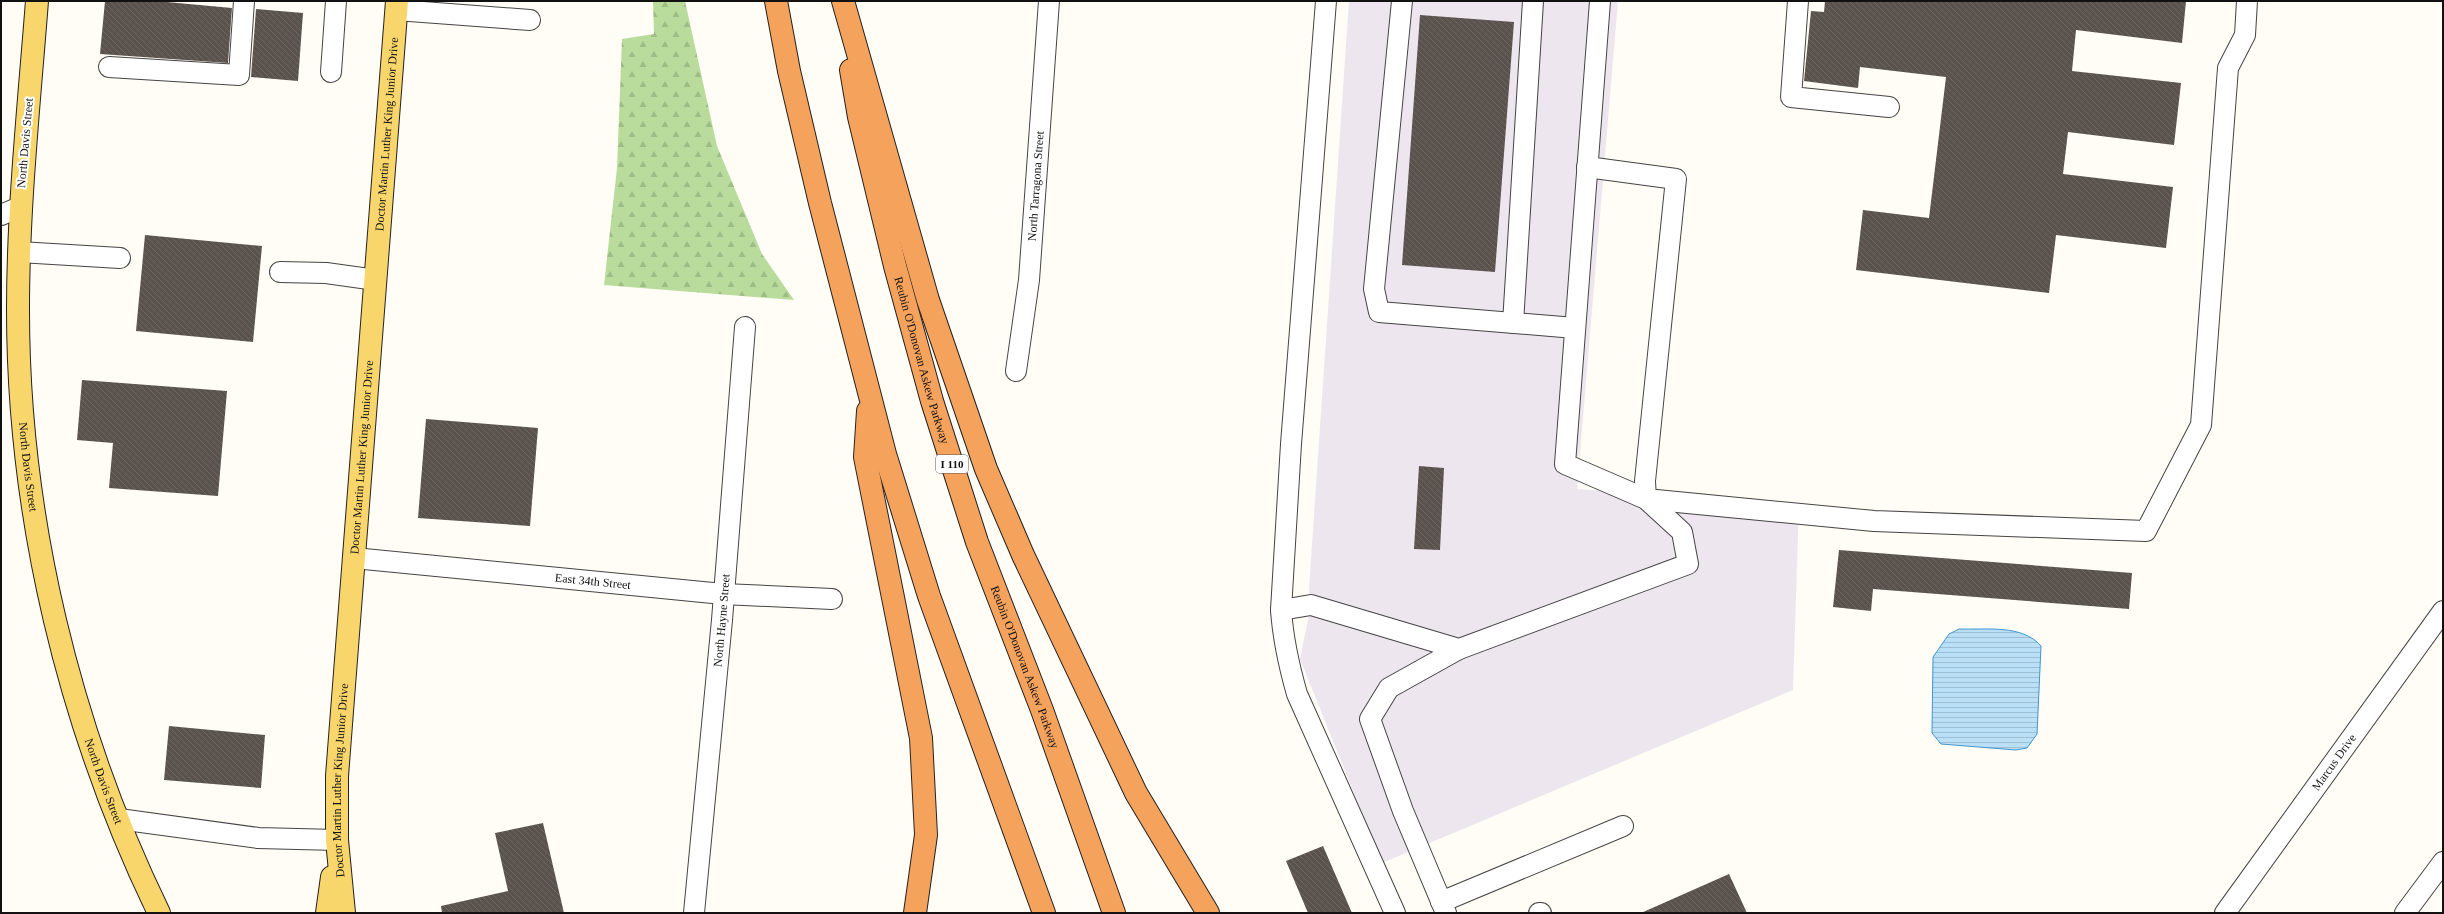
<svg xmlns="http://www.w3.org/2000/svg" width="2444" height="914" font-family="Georgia,serif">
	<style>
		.industrial { fill: #eee6ef }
		.forest { fill: url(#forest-firs) }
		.water { fill: url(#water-rules); stroke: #3f96cf }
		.building { fill: url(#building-back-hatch) }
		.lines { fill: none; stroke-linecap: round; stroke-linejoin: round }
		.minor-casing { stroke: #444; stroke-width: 22 }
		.major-casing { stroke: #222; stroke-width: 24 }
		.highway-casing { stroke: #222; stroke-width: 24 }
		.minor { stroke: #fff; stroke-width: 20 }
		.major { stroke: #f9d66b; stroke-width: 22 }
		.highway { stroke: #f5a25d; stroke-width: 22 }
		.labels { text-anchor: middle; stroke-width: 4; stroke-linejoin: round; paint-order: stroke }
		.shield { fill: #fff; stroke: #585858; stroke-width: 1 }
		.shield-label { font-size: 11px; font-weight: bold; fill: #111 }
		.street-label { font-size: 12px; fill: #111; stroke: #fff }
	</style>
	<defs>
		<pattern id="forest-firs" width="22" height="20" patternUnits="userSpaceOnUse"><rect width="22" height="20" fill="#b9dc9c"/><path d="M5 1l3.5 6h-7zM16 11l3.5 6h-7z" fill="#9ebc85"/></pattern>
		<pattern id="water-rules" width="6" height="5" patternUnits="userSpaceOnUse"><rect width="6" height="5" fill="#b9e0f7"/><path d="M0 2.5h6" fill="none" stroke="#9ebfd3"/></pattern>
		<pattern id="building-back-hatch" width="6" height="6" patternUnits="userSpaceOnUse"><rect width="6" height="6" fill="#5a524d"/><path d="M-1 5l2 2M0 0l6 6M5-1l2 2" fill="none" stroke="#6d6662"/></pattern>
	</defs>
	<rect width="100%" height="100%" fill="#fffdf5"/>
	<path class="industrial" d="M1349 1H1618L1577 489 1799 504 1793 690 1382 863 1300 659 1311 605 1309 589Z"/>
	<path class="forest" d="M653 1H685L717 146 762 254 794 300 604 285 617 168 622 39 654 34Z"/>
	<path class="water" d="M1959 629C1986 630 2022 624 2041 646L2037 734 2027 748 2016 750 1941 744 1932 733 1933 657 1949 634Z"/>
	<path class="building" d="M105 1H156L232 8 228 63 100 54Z
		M1825 1H2186L2182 43 2076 30 2072 71 2181 83 2174 145 2068 132 2063 174 2173 187 2166 248 2056 235 2049 293 1856 270 1863 210 1929 218 1946 77 1860 67 1858 88 1804 81 1811 11 1824 12Z
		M256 9 303 13 298 81 251 77Z
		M1420 15 1514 22 1495 272 1402 265Z
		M145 235 262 246 253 342 136 331Z
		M82 380 227 391 218 496 109 488 113 443 77 440Z
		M426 419 538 428 530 526 418 518Z
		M1419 466 1444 468 1440 550 1414 549Z
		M1839 550 2132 573 2129 609 1873 589 1871 611 1833 607Z
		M169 726 265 735 261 788 164 780Z
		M543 823 564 913H442L441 906 508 891 495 833Z
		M1323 846 1352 913H1308L1286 861Z
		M1729 874 1747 913H1641Z"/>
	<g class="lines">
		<g class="minor-casing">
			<g id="minor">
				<path d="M1326 1 1291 444 1281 610C1283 639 1289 666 1297 694L1395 913"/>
				<path d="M1402 1 1374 289 1379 312 1575 328"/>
				<path d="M1798 1 1791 97 1889 107"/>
				<path d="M396 10 530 20"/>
				<path d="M109 67 239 75 244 1"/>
				<path d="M331 72 336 1"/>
				<path d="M1587 167 1676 179 1645 481 1646 499 1874 521 2146 531 2201 425 2228 68 2245 35 2247 1"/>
				<path d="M1 215 20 207"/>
				<path d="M19 252 120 258"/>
				<path d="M280 272 326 273 376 280"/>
				<path d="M1513 323 1533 1"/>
				<path id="s1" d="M1016 371 1029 280 1049 1"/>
				<path id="s2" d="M354 558 723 594 832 599"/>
				<path d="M1281 610 1311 605 1459 649 1688 564 1682 532 1646 499 1565 464 1600 1"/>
				<path d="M119 819 258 838 337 840"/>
				<path d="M1441 902 1623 826"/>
				<path id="s3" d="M694 913 722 620 745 327"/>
				<path d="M1446 913 1403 811 1370 719 1389 688 1459 649"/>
				<path d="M1539 913H1541"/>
				<path id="s4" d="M2225 913 2443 611"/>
				<path d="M2405 913 2443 862"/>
			</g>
		</g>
		<g class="major-casing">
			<g id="major">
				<path id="s5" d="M37 1C29 104 18 207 18 310 18 516 69 728 159 913"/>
				<path d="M327 913 332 877"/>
				<path id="s6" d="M344 913 337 840V776L397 1"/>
			</g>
		</g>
		<g class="highway-casing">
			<g id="highway">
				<path d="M776 1 789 71 820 203 885 454 929 596 1044 913"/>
				<path d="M843 1 928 300 986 469 1023 555 1136 793 1208 913"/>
				<path id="s7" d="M851 70 859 117 895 266 932 401 977 542 1042 710 1114 913"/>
				<path d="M868 411 865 457 921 738 926 835 915 913"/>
			</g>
		</g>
		<use href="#minor" class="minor"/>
		<use href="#major" class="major"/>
		<use href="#highway" class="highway"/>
	</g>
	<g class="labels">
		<rect class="shield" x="936" y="455" width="32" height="18" rx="3"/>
		<g class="shield-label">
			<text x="952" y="468">I 110</text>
		</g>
		<g class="street-label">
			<text dy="4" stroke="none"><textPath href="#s6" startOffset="781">Doctor Martin Luther King Junior Drive</textPath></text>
			<text transform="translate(25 143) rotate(-85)" y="4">North Davis Street</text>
			<text dy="4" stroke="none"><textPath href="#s1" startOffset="186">North Tarragona Street</textPath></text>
			<text dy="4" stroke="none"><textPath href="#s7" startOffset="299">Reubin O'Donovan Askew Parkway</textPath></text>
			<text dy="4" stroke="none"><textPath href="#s6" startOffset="457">Doctor Martin Luther King Junior Drive</textPath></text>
			<text dy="4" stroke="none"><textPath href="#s5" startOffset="467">North Davis Street</textPath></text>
			<text dy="4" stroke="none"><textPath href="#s2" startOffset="240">East 34th Street</textPath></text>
			<text dy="4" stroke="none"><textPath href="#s3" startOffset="294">North Hayne Street</textPath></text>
			<text dy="4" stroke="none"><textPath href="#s7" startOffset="623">Reubin O'Donovan Askew Parkway</textPath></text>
			<text dy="4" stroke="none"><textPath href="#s4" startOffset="186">Marcus Drive</textPath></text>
			<text dy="4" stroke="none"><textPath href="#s6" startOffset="133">Doctor Martin Luther King Junior Drive</textPath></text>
			<text dy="4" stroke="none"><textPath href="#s5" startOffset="791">North Davis Street</textPath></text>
		</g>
	</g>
	<rect width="2444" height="914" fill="none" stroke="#111111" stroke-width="4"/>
</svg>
